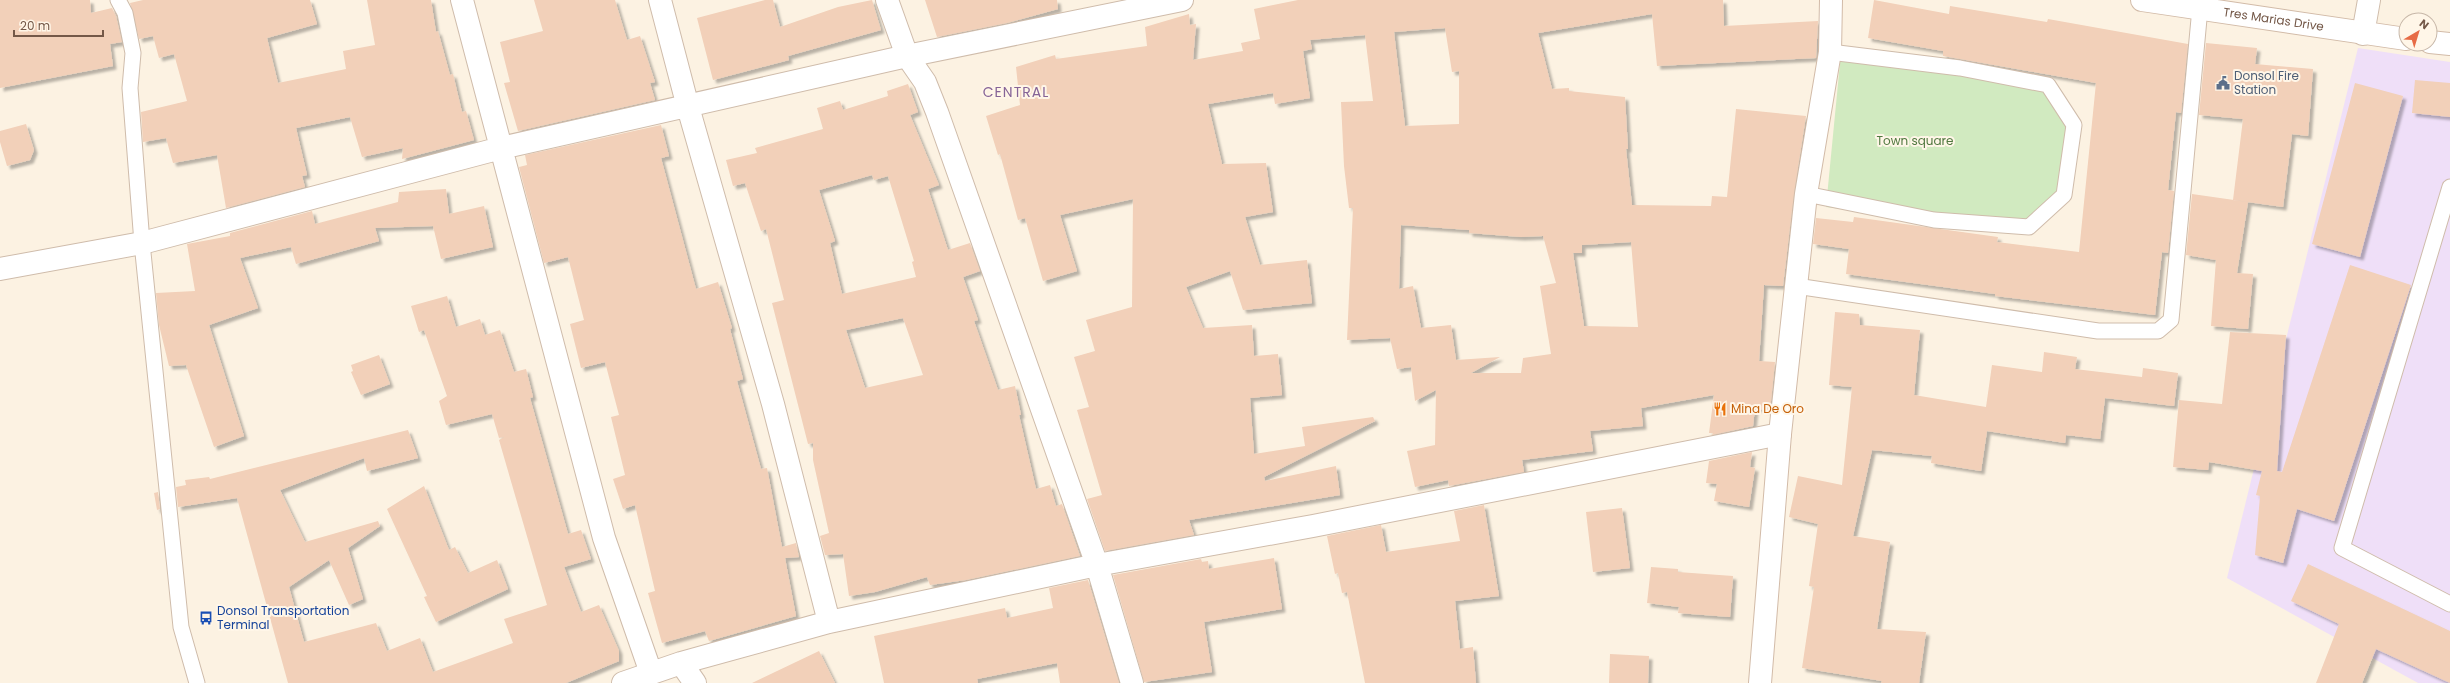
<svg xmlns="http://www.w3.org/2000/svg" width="2450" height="683" font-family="Poppins,sans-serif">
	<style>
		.education { fill: #efdff8 }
		.green { fill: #d1eac0 }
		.building { fill: #f2d0b9; fill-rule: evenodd; filter: url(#shadow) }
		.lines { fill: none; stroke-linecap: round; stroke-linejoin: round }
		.service-casing { stroke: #cfbcab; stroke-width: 17 }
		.minor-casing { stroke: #cfbcab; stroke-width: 24 }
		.secondary-casing { stroke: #d2bba8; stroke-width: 24 }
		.service { stroke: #fff; stroke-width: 15 }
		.minor { stroke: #fff; stroke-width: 22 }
		.secondary { stroke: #fff; stroke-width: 22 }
		.labels { text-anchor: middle; stroke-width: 4; stroke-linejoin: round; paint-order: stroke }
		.street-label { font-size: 12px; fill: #745848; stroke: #fff6e8 }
		.service-label { font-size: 12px; fill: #4e5e75; stroke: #fff6e8; text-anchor: start }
		.park-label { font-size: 12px; fill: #517940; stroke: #fff6e8 }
		.food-label { font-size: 12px; fill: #c56008; stroke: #fff6e8; text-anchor: start }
		.transit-label { font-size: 12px; fill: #164399; stroke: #fff6e8; text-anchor: start }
		.quarter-label { font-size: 14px; letter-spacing: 1px; fill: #866497; stroke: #fff6e8 }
	</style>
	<defs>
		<filter id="shadow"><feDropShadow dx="3.5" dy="3.5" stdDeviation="1" flood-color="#0004"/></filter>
	</defs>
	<rect width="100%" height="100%" fill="#fcf2e2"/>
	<path class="education" d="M2358 48 2450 62V683H2418L2227 578Z"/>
	<path class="green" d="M1841 53 2051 87 2077 126 2067 197 2032 228 1937 222 1826 207Z"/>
	<path class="building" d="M0 0H90L91 13 112 8 116 16 122 42 110 44 113 66 0 88Z
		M143 0H310L317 24 267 38 278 83 346 69 343 51 375 45 367 0H431L436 32 438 31 450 75 453 74 462 112 466 111 474 140 402 159 403 148 362 157 350 117 296 128 307 175 302 176 305 187 226 208 217 155 173 163 166 138 143 142 141 112 187 101 174 54 159 58 153 36 139 39 130 3Z
		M534 0H615L627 40 640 36 655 82 650 83 655 100 518 131 504 83 510 82 500 42 543 31Z
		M765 0H773L780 27 838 7 872 0 881 30 788 56 789 60 713 80 697 18Z
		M925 0H1057L1058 9 1007 23 937 37Z
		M1298 0H1723L1724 26 1818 21 1816 58 1657 66 1652 14 1538 33 1552 89 1569 88V91L1625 97 1628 149H1626L1632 205 1711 206 1712 196 1727 197 1736 109 1806 116 1794 193 1783 286 1764 285 1759 361 1775 362 1770 411 1755 408 1753 426 1712 435 1713 433H1709L1714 395 1641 408 1643 426 1590 431 1593 451 1522 460 1524 472 1449 486 1448 480 1415 487 1407 451 1435 445 1436 390 1415 401 1411 367 1397 369 1390 338 1347 340 1353 208H1349L1344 166 1341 102 1373 101 1365 35 1310 40 1312 49 1303 51 1310 98 1275 104 1273 93 1208 104 1222 164 1266 163 1273 212 1245 217 1260 265 1307 260 1312 303 1243 310 1230 271 1186 287 1203 328 1252 325 1254 356 1278 354 1282 395 1250 398 1254 454 1305 446 1302 427 1373 417 1375 421 1264 477 1265 481 1336 466 1340 495 1189 520 1194 535 1105 551 1087 499 1102 495 1077 410 1089 407 1074 357 1095 351 1086 320 1132 307 1133 199 1060 215 1077 271 1043 281 1025 218 1018 220 1000 154 998 155 986 116 1020 105 1016 67 1055 55 1056 59 1147 46 1145 27 1189 14 1190 25 1196 24 1193 60 1243 51 1241 43 1260 39 1254 9ZM1445 28 1452 72 1459 71V124L1405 126 1394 32ZM1401 225 1469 230V233L1521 237 1543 236 1556 283 1540 286 1551 354 1523 358 1521 373H1471L1500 357 1456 360 1451 325 1421 328 1413 286 1399 289ZM1631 242 1638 327 1584 326 1573 253H1582V245Z
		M1874 0 1949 14 1950 6 2047 22 2048 19 2188 44 2181 113 2176 112 2168 190 2174 191 2168 253 2162 252 2155 315 1995 296V294L1846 274 1849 249 1813 244 1816 218 1853 222 1854 217 1998 237 1997 242 2079 252 2096 83 1943 56V51L1868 38Z
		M2206 43 2257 48 2255 64 2313 69 2308 136 2292 134 2283 207 2233 200 2243 119 2199 115Z
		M2415 80 2450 83V117L2412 113Z
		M2355 83 2403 96 2360 257 2312 244Z
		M908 84 918 112 910 115 939 185 928 189 948 250 970 243 980 271 963 277 978 320 974 321 998 390 1015 386 1021 415H1019L1036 489 1050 485 1056 506 1062 504 1080 556 966 580 930 585 927 577 875 592 849 596 843 554 825 555 820 536 829 533 813 460V443L808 444 772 303 784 300 766 229 761 231 745 183 733 186 726 160 757 153 755 148 823 129 817 108 840 101 843 110 888 96 887 91ZM872 175 874 180 888 176 914 261 912 262 916 277 842 294 830 243 835 241 819 190ZM903 318 923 375 865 388 846 330Z
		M26 124 34 150 30 160 7 166 0 142V131Z
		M661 125 669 156 661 158 696 289 718 282 732 328 730 329 743 379 737 381 761 469 767 468 782 547 796 543 799 557 785 558 796 616 709 641 705 631 662 643 648 593 655 591 635 505 623 509 613 479 625 475 611 417 619 415 605 362 581 368 570 324 584 320 568 257 544 263 519 167 527 165 525 155Z
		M446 189 449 214 484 206 493 247 441 259 433 226 375 228 379 241 296 264 291 247 240 258 258 308 209 325 244 436 214 447 186 365 169 366 159 325 156 293 195 291 187 244 230 236V233L312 211 315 224 398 202 399 192Z
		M2192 194 2248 202 2237 273 2253 274 2248 329 2211 326 2216 260 2186 255Z
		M2350 265 2411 285 2334 521 2297 509 2283 563 2255 555 2260 496 2256 495 2262 471 2209 462 2208 470 2173 467 2179 400 2222 404 2230 332 2286 335 2277 471 2282 472Z
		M447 296 456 327 480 319 485 335 500 330 514 372 526 369 533 397 530 398 568 534 581 530 591 559 564 567 581 612 599 605 619 651V661L566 683H288L237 498 178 507 176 487 186 485 185 480 209 477 210 479 408 430 418 458 367 471 364 458 280 490 305 542 378 521 380 526 348 548 363 599 349 605 329 560 289 587 304 642 376 623 387 651 420 638 433 672 513 643 504 619 547 605 499 440 504 437 499 438 492 414 446 425 439 401 447 396 424 330 419 332 411 306Z
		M1835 312 1859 314 1860 325 1920 330 1914 395 1986 407 1992 365 2042 372 2044 352 2077 357 2075 369 2142 377 2143 368 2178 373 2174 406 2105 398 2100 439 2066 435 2065 443 1987 431 1981 471 1931 463 1932 456 1872 450 1853 536 1890 542 1877 629 1926 632 1919 683H1881L1882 681 1802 668 1814 587 1809 586 1818 524 1789 517 1798 476 1842 485 1852 387 1829 385Z
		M379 355 390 384 361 395 351 372 353 371 351 365Z
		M1752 452 1750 467 1755 468 1749 507 1714 501 1717 484 1706 483 1709 461Z
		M424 486 449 550 455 547 468 573 497 560 508 589 436 622 424 597 427 596 387 509Z
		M158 492 160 509 157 510 154 493Z
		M1484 505 1499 596 1455 601 1460 649 1473 647 1476 683H1365L1347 592 1342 593 1338 573 1335 574 1327 536 1381 525 1386 552 1460 541 1454 511Z
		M1622 508 1630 568 1593 572 1586 512Z
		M1274 558 1282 609 1204 622 1212 672 1144 682 1113 575 1201 559 1202 562 1208 561 1209 569Z
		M2308 564 2450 631V683L2376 649 2362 683H2316L2339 624 2291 601Z
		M1651 567 1678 569V572L1733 576 1730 617 1678 613 1679 607 1647 603Z
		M1088 580 1119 683H1060L1057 663 977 679 978 683H884L874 636 1005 608 1007 618 1053 608 1049 588Z
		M819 651 835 683H752Z
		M1610 654 1649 656 1648 683H1609Z"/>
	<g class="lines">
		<g class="service-casing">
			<path id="service" d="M118 0 125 13 133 53 130 88 142 243 181 627 197 683
				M2450 187 2342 548 2450 604
				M1806 194 1934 220 2029 227 2064 195 2074 125 2048 85 1960 68 1830 52
				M1796 286 2098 331H2158L2171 320 2200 8"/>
		</g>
		<g class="minor-casing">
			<path id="minor" d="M462 0 604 538 651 673
				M660 0 688 107 773 404 829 622
				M887 0 907 56 925 82 937 112 1097 565 1132 683
				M2363 34 2369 0
				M0 269 142 243 501 148 907 56 1182 0
				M681 663 695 683
				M623 683 681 663 829 622 1097 565 1313 526 1780 434"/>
		</g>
		<g class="secondary-casing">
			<g id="secondary">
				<path id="s1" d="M2142 0 2406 39"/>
				<path d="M2430 42 2450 44"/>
				<path d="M1760 683 1780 434 1806 194 1830 52 1831 0"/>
			</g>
		</g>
		<use href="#service" class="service"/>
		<use href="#minor" class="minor"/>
		<use href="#secondary" class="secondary"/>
	</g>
	<defs>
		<g id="civic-bare" transform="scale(1.08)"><path d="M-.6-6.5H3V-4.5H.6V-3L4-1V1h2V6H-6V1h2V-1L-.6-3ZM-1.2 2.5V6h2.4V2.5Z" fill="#5c6f8a" stroke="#fff6e8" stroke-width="2.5" paint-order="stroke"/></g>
		<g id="restaurant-bare" transform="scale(1.08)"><path d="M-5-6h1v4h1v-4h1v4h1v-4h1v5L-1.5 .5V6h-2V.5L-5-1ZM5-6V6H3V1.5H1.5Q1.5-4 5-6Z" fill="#e8710a" stroke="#fff6e8" stroke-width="2.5" paint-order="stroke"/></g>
		<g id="bus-bare" transform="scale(1.08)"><path d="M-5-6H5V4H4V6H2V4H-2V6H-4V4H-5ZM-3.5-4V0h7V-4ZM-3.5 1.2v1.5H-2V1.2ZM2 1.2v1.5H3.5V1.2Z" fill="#1a4fb4" stroke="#fff6e8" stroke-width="2.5" paint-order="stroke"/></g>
	</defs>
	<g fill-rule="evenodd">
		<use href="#civic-bare" x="2223" y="83"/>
		<use href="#restaurant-bare" x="1720" y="409"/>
		<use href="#bus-bare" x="206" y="618"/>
	</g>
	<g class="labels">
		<g class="street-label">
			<text dy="4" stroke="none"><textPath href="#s1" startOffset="133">Tres Marias Drive</textPath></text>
		</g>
		<g class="service-label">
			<text x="2234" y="80">Donsol Fire<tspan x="2234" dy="14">Station</tspan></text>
		</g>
		<g class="park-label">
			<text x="1915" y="145">Town square</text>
		</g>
		<g class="food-label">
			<text x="1731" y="413">Mina De Oro</text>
		</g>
		<g class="transit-label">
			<text x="217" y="615">Donsol Transportation<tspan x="217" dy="14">Terminal</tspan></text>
		</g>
		<g class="quarter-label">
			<text x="1016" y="97">CENTRAL</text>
		</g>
	</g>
	<g transform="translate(2418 32) rotate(38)"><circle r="19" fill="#fff6e8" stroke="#c7b7a8"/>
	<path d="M0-3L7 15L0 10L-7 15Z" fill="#e76b45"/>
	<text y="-6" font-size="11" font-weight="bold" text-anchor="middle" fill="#745848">N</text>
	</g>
	<path d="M14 30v6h89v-6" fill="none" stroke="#745848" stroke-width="2"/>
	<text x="20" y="30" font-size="12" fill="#745848" stroke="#fff6e8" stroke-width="3" paint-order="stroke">20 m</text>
</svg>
